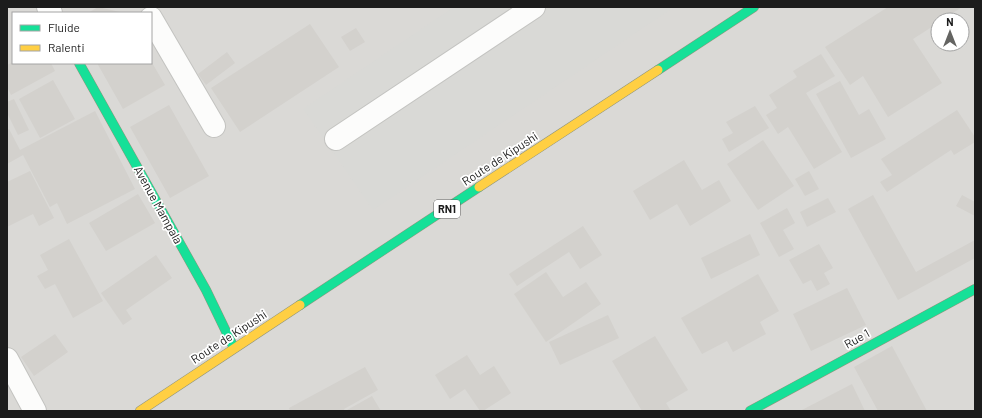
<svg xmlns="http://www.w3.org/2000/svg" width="982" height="418" font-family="Barlow,sans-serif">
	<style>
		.residential { fill: #dad9d6; fill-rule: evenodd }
		.parking { fill: #d9d9d6 }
		.building { fill: #d3d1cd }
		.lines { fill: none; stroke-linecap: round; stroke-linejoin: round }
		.street-casing { stroke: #c3c3c0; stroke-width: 24 }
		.fast-casing { stroke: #90957c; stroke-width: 10 }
		.slow-casing { stroke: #90957c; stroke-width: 10 }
		.street { stroke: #fcfcfb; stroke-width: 22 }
		.fast { stroke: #16e098; stroke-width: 9 }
		.slow { stroke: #ffcf43; stroke-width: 9 }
		.labels { text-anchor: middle; stroke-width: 3.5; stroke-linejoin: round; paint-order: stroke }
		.shield { fill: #fff; stroke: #606060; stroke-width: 1 }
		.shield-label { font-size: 11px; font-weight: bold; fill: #1c1c1c }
		.street-label { font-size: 12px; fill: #1c1c1c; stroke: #fff }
	</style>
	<rect width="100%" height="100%" fill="#ebeae4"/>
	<path class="residential" d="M7 7H975V411H7ZM13 13H151V63H13ZM938 20H962V44H938Z"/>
	<path class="parking" d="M454 7H674L373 210 303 109Z"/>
	<path class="building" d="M98 7 120 12V13H88Z
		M888 7H962L942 20H938V23L913 39 942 83 888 117 863 76 850 85 825 47Z
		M310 24 339 67 240 132 211 88Z
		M356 28 365 42 350 51 341 37Z
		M227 52 235 63 206 85 198 74Z
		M821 54 835 76 806 93 842 152 814 169 788 127 778 134 766 115 777 108 769 95 797 77 793 71Z
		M151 61 165 85 123 109 97 63H151Z
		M13 62V63H51L55 71 11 95 7 87V65Z
		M53 80 75 119 40 138 19 99Z
		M840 81 859 115 869 109 886 139 851 158 816 94Z
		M14 99 29 130 18 135 7 113V102Z
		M169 105 209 176 170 198 130 127Z
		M755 106 769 128 729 152 722 139 733 133 726 122Z
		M957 110 975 137V142L954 155 951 150 887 192 880 182 892 175 881 159Z
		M95 111 135 189 67 224 57 203 50 207 23 155 7 164V130L9 129 20 150Z
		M763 140 794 186 758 210 727 164Z
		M684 160 702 190 719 180 731 201 690 226 677 204 650 220 633 191Z
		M30 171 54 218 39 226 33 214 7 227V182Z
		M809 171 819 189 805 196 795 179Z
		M138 194 155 223 106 251 89 223Z
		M873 195 916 272 975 240V258L898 300 848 209Z
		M962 195 975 202V216L956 206Z
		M828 198 836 212 807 227 800 212Z
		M787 208 795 223 783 230 794 249 779 257 760 223Z
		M583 226 602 255 580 269 569 252 517 286 509 274Z
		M750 234 760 255 711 279 701 258Z
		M69 239 103 301 73 318 55 284 45 289 37 276 48 270 40 255Z
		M819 244 833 268 824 273 830 284 817 291 811 280 803 284 789 260Z
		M156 255 172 278 126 310 132 319 123 325 101 293Z
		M546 272 563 297 586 282 601 304 546 342 514 294Z
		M758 274 779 311 760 322 766 334 733 352 727 341 702 354 681 318Z
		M847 288 866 325 811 351 793 314Z
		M608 315 619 338 560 365 549 342Z
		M55 334 68 352 34 376 21 357Z
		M655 336 688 390 666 403 671 411H642L612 361Z
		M892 346 927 411H878L854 367Z
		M467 355 480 375 494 366 511 393 483 411H480L465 389 450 399 435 375Z
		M365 367 378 390 344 409 345 411H290L289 408Z
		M852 384 865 411H800Z
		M372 396 381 411H347V410Z"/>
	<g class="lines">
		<g class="street-casing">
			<path id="street" d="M48 7 51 13
				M151 18 214 126
				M336 139 534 7
				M7 359 35 411"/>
		</g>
		<g class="fast-casing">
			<path id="fast" d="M79 63 206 290 234 348
				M658 70 754 7
				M300 305 479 187
				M750 411 975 289"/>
		</g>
		<g class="slow-casing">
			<path id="slow" d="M479 187 658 70
				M140 411 300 305"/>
		</g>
		<use href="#street" class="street"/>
		<use href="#fast" class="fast"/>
		<use href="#slow" class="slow"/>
	</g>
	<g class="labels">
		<rect class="shield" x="434" y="200" width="26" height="18" rx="3"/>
		<g class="shield-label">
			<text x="447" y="213">RN1</text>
		</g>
		<g class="street-label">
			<text transform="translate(500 159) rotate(-33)" y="4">Route de Kipushi</text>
			<text transform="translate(158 205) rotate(61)" y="4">Avenue Mampala</text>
			<text transform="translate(229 337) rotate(-33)" y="4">Route de Kipushi</text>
			<text transform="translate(857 339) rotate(-29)" y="4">Rue 1</text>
		</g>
	</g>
	<rect width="982" height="418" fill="none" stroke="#1c1c1c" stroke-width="16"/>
	<rect x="12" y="12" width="140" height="52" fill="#ffffff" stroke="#a4a4a4"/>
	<rect x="20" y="25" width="20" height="6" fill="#16e098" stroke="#a4a4a4"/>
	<text x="48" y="32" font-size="12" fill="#1c1c1c">Fluide</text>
	<rect x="20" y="45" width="20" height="6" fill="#ffcf43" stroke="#a4a4a4"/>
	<text x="48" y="52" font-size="12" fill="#1c1c1c">Ralenti</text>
	<g transform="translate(950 32)"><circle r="19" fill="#ffffff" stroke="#a4a4a4"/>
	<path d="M0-3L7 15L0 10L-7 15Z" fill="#646462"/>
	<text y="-6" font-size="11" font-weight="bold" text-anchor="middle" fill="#1c1c1c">N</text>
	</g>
</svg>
